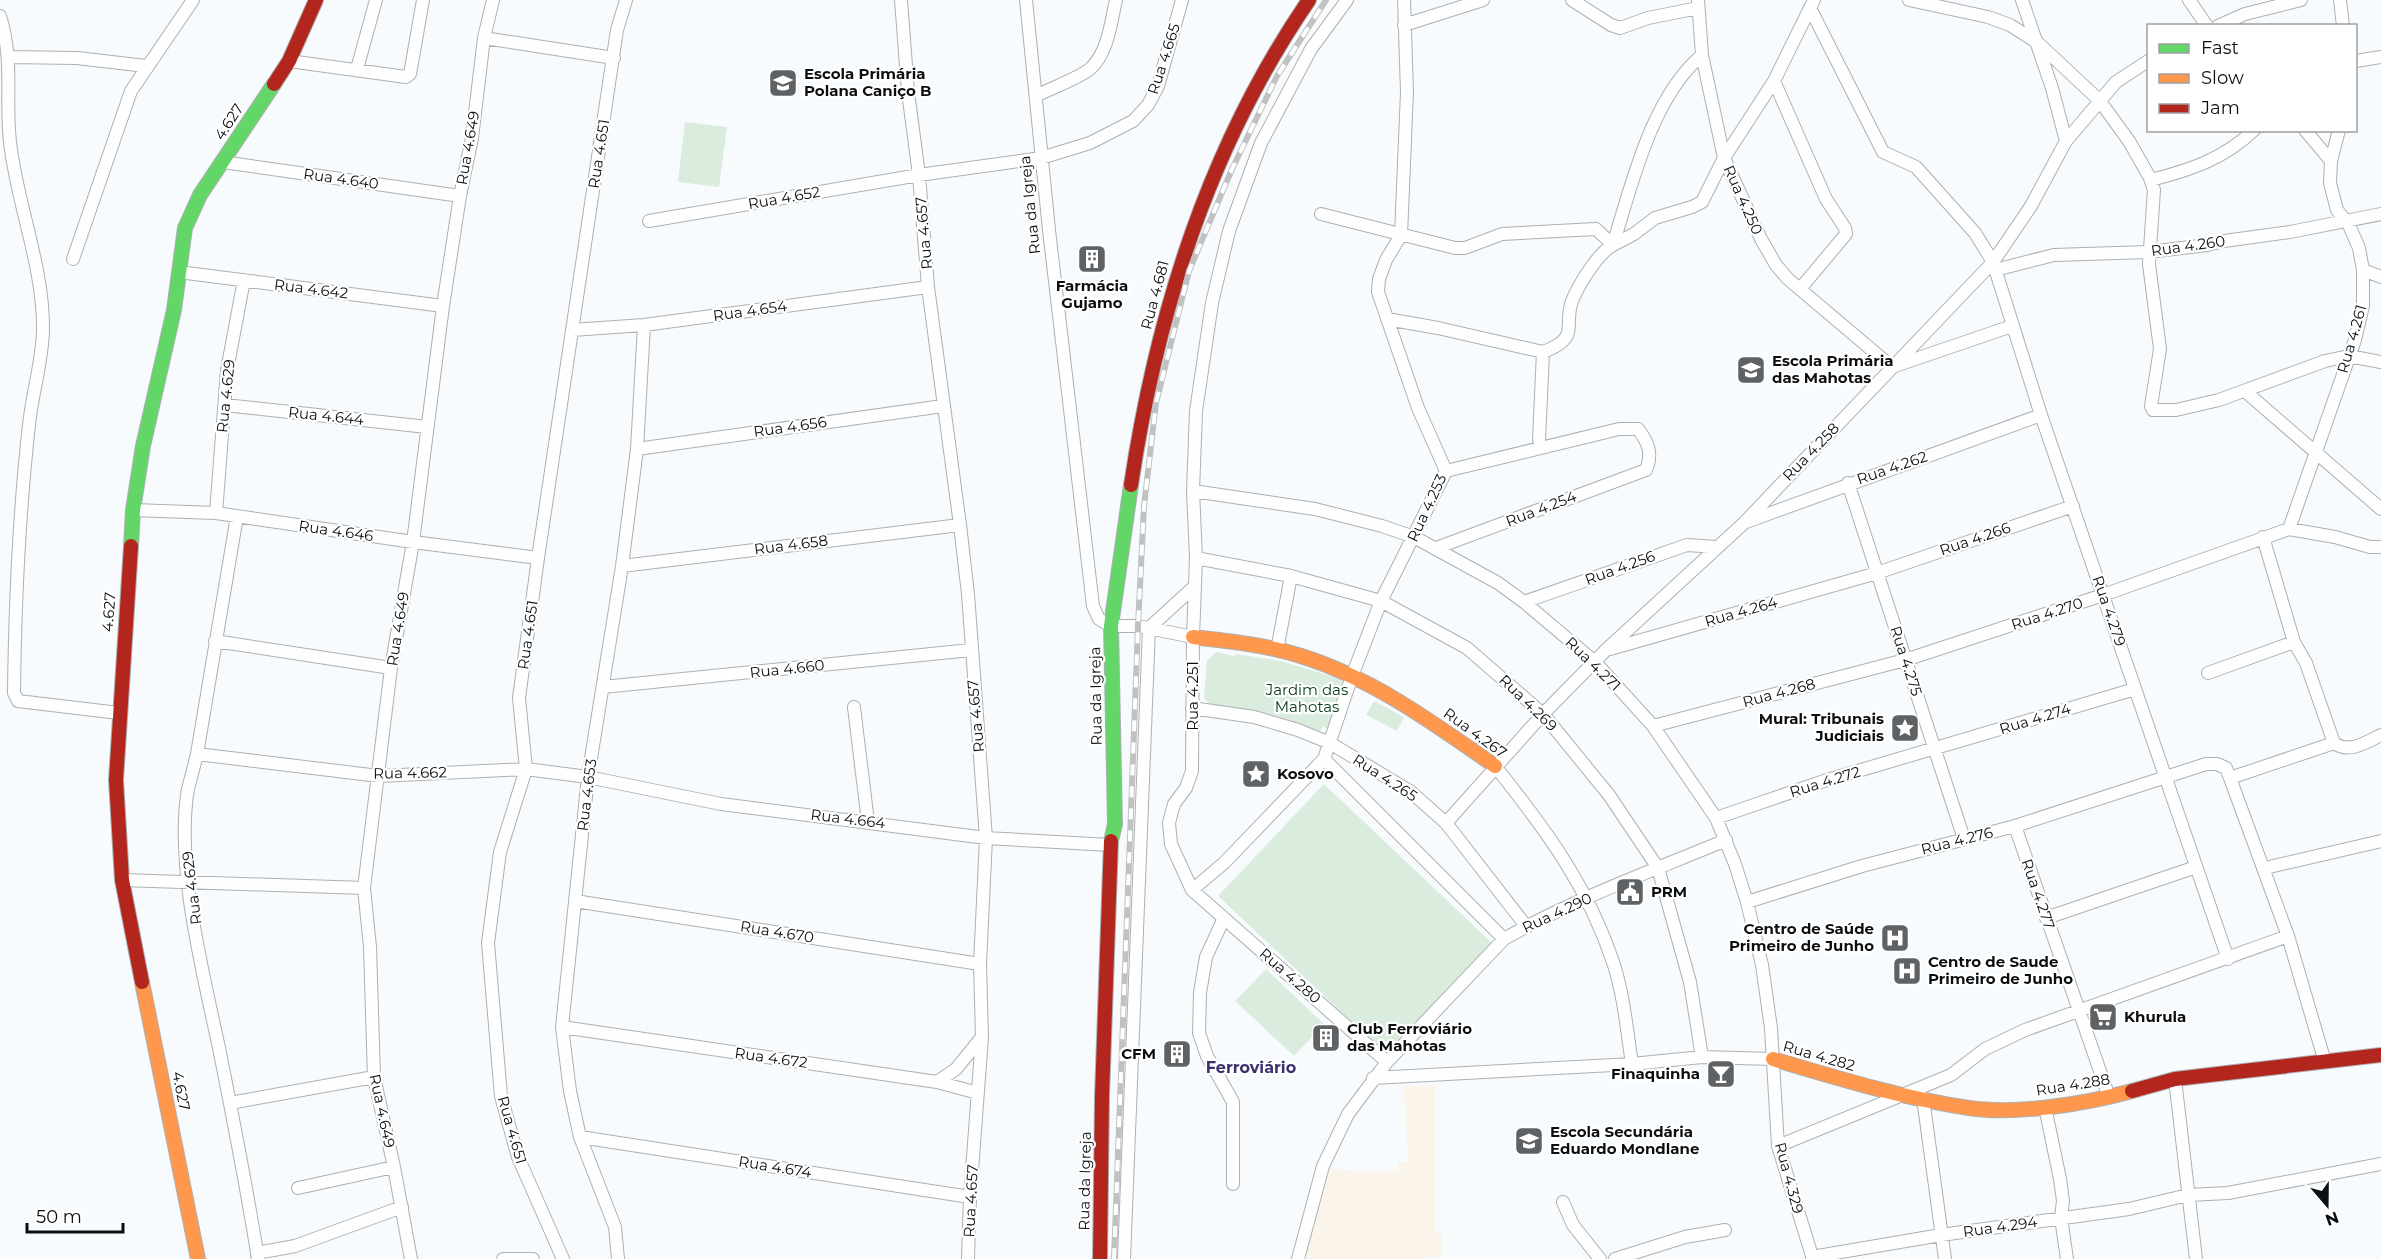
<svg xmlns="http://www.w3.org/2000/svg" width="2381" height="1259" font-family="Montserrat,sans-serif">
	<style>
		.commercial { fill: #faf4ea }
		.green { fill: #daecde }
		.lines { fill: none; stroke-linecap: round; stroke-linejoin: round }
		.street-casing { stroke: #adb0b2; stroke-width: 14 }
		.fast-casing { stroke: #adb0b2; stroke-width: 16 }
		.slow-casing { stroke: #adb0b2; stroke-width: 16 }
		.jam-casing { stroke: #adb0b2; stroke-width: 16 }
		.street { stroke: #fefeff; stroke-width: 12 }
		.fast { stroke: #63d668; stroke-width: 14 }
		.slow { stroke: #ff974d; stroke-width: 14 }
		.jam { stroke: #b3261e; stroke-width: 14 }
		.rail-casing { stroke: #c1c1c2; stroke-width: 6 }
		.rail { stroke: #fff; stroke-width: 4; stroke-dasharray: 11; stroke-linecap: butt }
		.labels { text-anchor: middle; stroke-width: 4.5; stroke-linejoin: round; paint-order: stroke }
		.street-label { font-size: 15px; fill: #0c0f11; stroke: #fff }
		.poi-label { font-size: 15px; font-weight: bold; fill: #0c0f11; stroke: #fff; text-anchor: start }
		.park-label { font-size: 15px; fill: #053b15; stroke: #fff }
		.neighbourhood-label { font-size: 16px; font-weight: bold; fill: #3a316d; stroke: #fff }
	</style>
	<rect width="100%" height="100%" fill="#f8fbfd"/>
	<path class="commercial" d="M1435 1085V1233H1441V1256L1423 1259H1307L1309 1236 1329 1168 1360 1172 1398 1170V1163L1408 1162 1404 1086Z"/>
	<path class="green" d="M685 122 727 127 719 187 678 182Z
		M1217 652 1234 656 1236 654 1281 661 1340 679 1344 687 1329 730 1323 726 1320 732 1265 716 1213 708 1204 698 1207 660Z
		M1374 701 1404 717 1397 731 1366 715Z
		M1324 784 1492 943 1387 1055 1218 896Z
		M1266 969 1324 1024 1294 1056 1235 1001Z"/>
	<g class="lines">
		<g class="street-casing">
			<path id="street" d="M901 0 908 92 919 175 928 287 960 525 968 594 986 838 980 964 982 1037 970 1197 968 1259
				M1026 0 1049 230 1093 606 1099 619 1111 626H1138L1193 637
				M1347 0 1311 49 1261 143 1229 231 1212 303 1196 411 1193 491 1196 558 1193 637 1192 771 1186 788 1174 804 1169 823 1171 844 1192 890 1387 1062
				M1572 0 1611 25 1620 28 1648 18 1698 8
				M1698 0 1702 55 1724 158 1761 239 1776 265 1788 279 1892 367 2012 326
				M1909 0 1988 17 2010 25 2038 43 2099 100 2129 141 2150 178 2154 190 2149 264 2160 349 2151 406 2153 410H2176L2219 400 2325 361 2349 356 2381 362
				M2022 0 2052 88 2066 141
				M2189 0 2207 26
				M2340 0 2343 26
				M1810 8 1883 152 1916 167 1975 233 1993 262 2041 415 2228 959
				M0 16C14 61 5 98 10 142 17 205 44 267 43 331 42 363 32 394 29 425 19 514 15 604 14 693L18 701 119 713
				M1404 25 1483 0
				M2218 26 2245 14 2301 0
				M484 38 614 58
				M9 57 77 58 146 66
				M289 61 406 77 410 74 423 0
				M2356 61 2381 57
				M357 69 376 0
				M1774 81 1826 199 1845 228 1846 234 1800 289
				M1036 96C1051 88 1077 79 1090 69 1108 53 1111 22 1116 0
				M2305 130 2331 161
				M223 162 460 196
				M2151 180C2190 170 2224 159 2254 130
				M1321 214 1455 248H1465L1502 234 1596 229 1613 245 1634 234 1655 218 1692 207 1702 202 1724 158 1774 81 1814 0
				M649 221 919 175 1041 158 1090 143 1133 121 1148 105 1158 86 1182 0
				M73 259 131 91 193 0
				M1995 270 2054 255 2149 252 2207 245 2224 241 2290 232 2381 214
				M2363 270 2381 277
				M179 272 443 306
				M1387 319 1438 328 1543 352
				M572 330 644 325 928 287
				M1543 352C1581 338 1563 326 1572 301 1579 284 1598 253 1613 245 1632 183 1652 97 1702 55
				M2246 392 2381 509
				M225 405 427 427
				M1539 440 1543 352
				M637 449 943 406
				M1848 483 1964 839
				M1193 491 1315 509 1382 526 1414 537 1498 583 1524 602 1595 662 1653 726 1716 818 1735 864 1747 902 1762 965 1771 1028 1778 1146 1813 1259
				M133 510 216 513 413 542 538 558
				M216 513 227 370 244 280
				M237 516 197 754C194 766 191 778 188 789 175 865 203 972 219 1048 233 1118 247 1188 258 1259
				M1746 522 2041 415
				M2289 529 2355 340 2363 306V270L2359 248 2349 225 2337 210 2330 183 2331 161 2339 130
				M2263 537 2294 642 2306 663 2334 743
				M1436 548 1646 470C1653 454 1648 442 1638 429H1619L1446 471
				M1196 558 1291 576 1381 601 1467 648 1543 714 1609 795 1658 868 1690 982 1702 1057
				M622 566 960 525
				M1524 602 1687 545 1717 547
				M215 641 391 668
				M1610 649 1877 573 2073 506
				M1277 650 1291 576
				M2208 673 2294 642
				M603 687 971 650
				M854 707 868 822
				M1192 708 1254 717 1298 730 1330 743 1411 792 1446 823 1526 926
				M1653 726 1905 660 2103 595 2289 529 2335 537 2370 547H2381
				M197 754 379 776 526 769 588 777 721 804 986 838 1110 845
				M1324 759 1504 939
				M1495 766C1546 830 1588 886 1614 965 1624 997 1627 1031 1632 1064
				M2230 778 2334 743C2349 754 2367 742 2381 735
				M1716 818 1824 781 2135 689
				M1446 823 1543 714 1606 650 1744 523 1993 262 2031 206 2066 141 2116 82 2148 61
				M2015 826 2109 1097
				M2265 868 2381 841
				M122 880 364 888
				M1192 890 1224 863 1324 759 1352 676 1381 601 1446 471 1418 408 1378 292 1379 279 1386 260 1401 235 1407 92 1404 0
				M575 901 980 964
				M1747 902 1862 866 2015 826 2206 764H2217L2226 768 2230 778 2288 936 2325 1062
				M1224 918 1206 957 1200 993 1199 1033 1207 1056 1233 1102V1184
				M2046 918 2196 867
				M562 1027 937 1082 978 1093
				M1373 1078 1632 1064 1702 1057 1773 1059
				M2175 1079 2196 1259
				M937 1082 956 1069 982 1037
				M1923 1098 1945 1259
				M230 1103 374 1077
				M2045 1107 2060 1179 2063 1201 2061 1218 2067 1259
				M580 1137 970 1197
				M1778 1146 1951 1075 1985 1049 2025 1030 2288 936
				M298 1188 394 1167
				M1563 1202 1573 1225 1600 1259
				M257 1253 295 1246 402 1207
				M1812 1257 1941 1235 2129 1209 2188 1195 2228 1193 2381 1164
				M411 1259 394 1167 374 1077 370 947 364 888 391 668 413 542 443 306 460 196 472 138 484 38 493 0
				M503 1259H533
				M563 1259 518 1157 501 1096 488 943 500 852 526 769 519 698 538 558 617 30 626 0
				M618 1259 615 1227 580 1137 570 1091 562 1027 588 777 622 566 637 449 644 325
				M1124 1259 1149 628 1195 586
				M1298 1259 1323 1166 1348 1114 1387 1062 1504 939C1574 899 1652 871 1726 840
				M1615 1259 1685 1237 1725 1230"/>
		</g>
		<g class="fast-casing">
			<path id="fast" d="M131 546 133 510 143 446 174 310 185 228 200 195 274 84
				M1111 841 1115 824 1111 626 1131 485"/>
		</g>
		<g class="slow-casing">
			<path id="slow" d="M1193 637C1229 641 1266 645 1301 656 1372 678 1435 724 1495 766
				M142 982 198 1259
				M1773 1059C1837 1078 1902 1098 1969 1108 2017 1115 2085 1104 2132 1091"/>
		</g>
		<g class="jam-casing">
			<path id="jam" d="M274 84 289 61 316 0
				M1131 485C1157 312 1209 146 1309 0
				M131 546 116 780 122 880 142 982
				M2132 1091 2175 1079 2381 1055
				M1100 1259 1102 1096 1111 841"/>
		</g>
		<use href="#street" class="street"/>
		<use href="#fast" class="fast"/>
		<use href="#slow" class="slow"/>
		<use href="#jam" class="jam"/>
		<g class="rail-casing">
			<path id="rail" d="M1114 1259 1138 626 1144 506 1156 403 1189 271 1232 169 1277 76 1326 0"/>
		</g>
		<use href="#rail" class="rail"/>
	</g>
	<defs>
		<g id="school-square" transform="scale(1.5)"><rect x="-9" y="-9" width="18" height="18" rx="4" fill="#5f6264" stroke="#fff"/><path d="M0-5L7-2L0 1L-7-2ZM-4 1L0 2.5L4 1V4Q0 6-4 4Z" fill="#fff"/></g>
		<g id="building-square" transform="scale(1.5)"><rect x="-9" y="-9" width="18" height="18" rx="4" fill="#5f6264" stroke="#fff"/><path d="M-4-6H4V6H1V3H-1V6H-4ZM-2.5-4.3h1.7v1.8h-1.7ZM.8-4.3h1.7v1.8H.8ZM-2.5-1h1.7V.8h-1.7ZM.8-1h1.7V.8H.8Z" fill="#fff"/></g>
		<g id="sight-square" transform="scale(1.5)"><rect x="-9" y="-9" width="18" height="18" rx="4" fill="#5f6264" stroke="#fff"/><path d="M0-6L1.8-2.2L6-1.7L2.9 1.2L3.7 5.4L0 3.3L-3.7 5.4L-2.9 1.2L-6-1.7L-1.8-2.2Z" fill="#fff"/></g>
		<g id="civic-square" transform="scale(1.5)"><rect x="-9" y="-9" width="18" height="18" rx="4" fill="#5f6264" stroke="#fff"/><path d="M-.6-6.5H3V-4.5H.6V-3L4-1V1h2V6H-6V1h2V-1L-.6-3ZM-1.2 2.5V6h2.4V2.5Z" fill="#fff"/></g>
		<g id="hospital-square" transform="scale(1.5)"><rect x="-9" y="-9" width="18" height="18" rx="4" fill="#5f6264" stroke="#fff"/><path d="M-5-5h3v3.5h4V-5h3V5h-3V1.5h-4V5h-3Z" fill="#fff"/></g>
		<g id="supermarket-square" transform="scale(1.5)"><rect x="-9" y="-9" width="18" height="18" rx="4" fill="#5f6264" stroke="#fff"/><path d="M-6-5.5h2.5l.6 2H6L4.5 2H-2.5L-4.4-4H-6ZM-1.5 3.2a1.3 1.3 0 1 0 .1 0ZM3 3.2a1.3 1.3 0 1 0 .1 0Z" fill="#fff"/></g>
		<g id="bar-square" transform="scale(1.5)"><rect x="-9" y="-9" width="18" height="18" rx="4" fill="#5f6264" stroke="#fff"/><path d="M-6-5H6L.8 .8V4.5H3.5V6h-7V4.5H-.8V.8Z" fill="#fff"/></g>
	</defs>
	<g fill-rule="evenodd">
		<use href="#school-square" x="783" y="83"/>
		<use href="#building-square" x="1092" y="259"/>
		<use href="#school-square" x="1751" y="370"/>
		<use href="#sight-square" x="1905" y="728"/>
		<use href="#sight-square" x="1256" y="774"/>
		<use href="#civic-square" x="1630" y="892"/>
		<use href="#hospital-square" x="1895" y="938"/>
		<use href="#hospital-square" x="1907" y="971"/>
		<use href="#supermarket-square" x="2103" y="1017"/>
		<use href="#building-square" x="1326" y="1038"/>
		<use href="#building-square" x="1177" y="1054"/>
		<use href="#bar-square" x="1721" y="1074"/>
		<use href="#school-square" x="1529" y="1141"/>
	</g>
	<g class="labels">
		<g class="street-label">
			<text transform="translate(1164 59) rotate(-72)" y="5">Rua 4.665</text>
			<text transform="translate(229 122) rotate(-57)" y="5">4.627</text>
			<text transform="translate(468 148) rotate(-80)" y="5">Rua 4.649</text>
			<text transform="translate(599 154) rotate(-81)" y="5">Rua 4.651</text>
			<text transform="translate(341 179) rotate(8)" y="5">Rua 4.640</text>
			<text transform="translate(784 198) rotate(-10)" y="5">Rua 4.652</text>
			<text transform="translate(1743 200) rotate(66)" y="5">Rua 4.250</text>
			<text transform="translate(1030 205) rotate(-96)" y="5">Rua da Igreja</text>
			<text transform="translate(924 233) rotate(-95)" y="5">Rua 4.657</text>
			<text transform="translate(2188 246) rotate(-8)" y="5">Rua 4.260</text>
			<text transform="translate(311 289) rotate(7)" y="5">Rua 4.642</text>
			<text transform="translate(1155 295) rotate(-75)" y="5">Rua 4.681</text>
			<text transform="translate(750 311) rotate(-8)" y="5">Rua 4.654</text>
			<text transform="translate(2352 339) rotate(-74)" y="5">Rua 4.261</text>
			<text transform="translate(226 396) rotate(-84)" y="5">Rua 4.629</text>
			<text transform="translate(326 416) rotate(6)" y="5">Rua 4.644</text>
			<text transform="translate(790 427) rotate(-8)" y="5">Rua 4.656</text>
			<text transform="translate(1811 452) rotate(-46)" y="5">Rua 4.258</text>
			<text transform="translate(1892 468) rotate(-19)" y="5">Rua 4.262</text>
			<text transform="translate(1427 508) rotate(-65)" y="5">Rua 4.253</text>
			<text transform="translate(1541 509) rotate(-21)" y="5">Rua 4.254</text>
			<text transform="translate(336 531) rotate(8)" y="5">Rua 4.646</text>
			<text transform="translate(1975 539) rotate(-19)" y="5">Rua 4.266</text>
			<text transform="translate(791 545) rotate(-7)" y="5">Rua 4.658</text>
			<text transform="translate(1620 568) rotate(-20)" y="5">Rua 4.256</text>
			<text transform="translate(2109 611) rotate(71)" y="5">Rua 4.279</text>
			<text transform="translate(109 612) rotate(-86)" y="5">4.627</text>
			<text transform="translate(1741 612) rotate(-16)" y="5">Rua 4.264</text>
			<text transform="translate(2047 614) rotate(-18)" y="5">Rua 4.270</text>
			<text transform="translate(398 629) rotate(-81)" y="5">Rua 4.649</text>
			<text transform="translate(528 635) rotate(-82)" y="5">Rua 4.651</text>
			<text transform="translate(1906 661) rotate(72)" y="5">Rua 4.275</text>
			<text transform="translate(1593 664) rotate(44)" y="5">Rua 4.271</text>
			<text transform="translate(787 669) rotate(-6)" y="5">Rua 4.660</text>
			<text transform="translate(1779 693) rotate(-15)" y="5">Rua 4.268</text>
			<text transform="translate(1096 696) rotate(-91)" y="5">Rua da Igreja</text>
			<text transform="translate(1193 696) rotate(-90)" y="5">Rua 4.251</text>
			<text transform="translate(1528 703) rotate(44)" y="5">Rua 4.269</text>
			<text transform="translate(976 716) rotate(-95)" y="5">Rua 4.657</text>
			<text transform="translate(2035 719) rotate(-17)" y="5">Rua 4.274</text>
			<text transform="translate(1475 733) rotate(36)" y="5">Rua 4.267</text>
			<text transform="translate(410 773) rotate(-1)" y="5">Rua 4.662</text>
			<text transform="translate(1385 778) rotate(33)" y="5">Rua 4.265</text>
			<text transform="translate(1825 782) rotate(-17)" y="5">Rua 4.272</text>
			<text transform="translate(587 795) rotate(-83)" y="5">Rua 4.653</text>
			<text transform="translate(848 819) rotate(7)" y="5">Rua 4.664</text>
			<text transform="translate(1957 841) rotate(-14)" y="5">Rua 4.276</text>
			<text transform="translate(192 888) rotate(-97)" y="5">Rua 4.629</text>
			<text transform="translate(2038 894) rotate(71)" y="5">Rua 4.277</text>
			<text transform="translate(1557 913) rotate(-25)" y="5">Rua 4.290</text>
			<text transform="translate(777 932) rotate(9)" y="5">Rua 4.670</text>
			<text transform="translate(1290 976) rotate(41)" y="5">Rua 4.280</text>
			<text transform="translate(1819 1056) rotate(16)" y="5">Rua 4.282</text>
			<text transform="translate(771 1058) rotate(8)" y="5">Rua 4.672</text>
			<text transform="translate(2073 1085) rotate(-9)" y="5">Rua 4.288</text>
			<text transform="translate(181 1091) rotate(79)" y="5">4.627</text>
			<text transform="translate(382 1111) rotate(78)" y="5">Rua 4.649</text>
			<text transform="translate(512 1130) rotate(74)" y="5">Rua 4.651</text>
			<text transform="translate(775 1167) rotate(9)" y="5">Rua 4.674</text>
			<text transform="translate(1789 1178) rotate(75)" y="5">Rua 4.329</text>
			<text transform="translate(1085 1181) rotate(-89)" y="5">Rua da Igreja</text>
			<text transform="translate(971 1201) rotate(-87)" y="5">Rua 4.657</text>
			<text transform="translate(2000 1227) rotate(-8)" y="5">Rua 4.294</text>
		</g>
		<g class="poi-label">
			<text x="804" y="79">Escola Primária<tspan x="804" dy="17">Polana Caniço B</tspan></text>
			<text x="1092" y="291" text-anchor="middle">Farmácia<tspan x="1092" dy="17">Gujamo</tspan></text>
			<text x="1772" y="366">Escola Primária<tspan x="1772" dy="17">das Mahotas</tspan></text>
			<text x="1884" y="724" text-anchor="end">Mural: Tribunais<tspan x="1884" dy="17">Judiciais</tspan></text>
			<text x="1277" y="779">Kosovo</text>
			<text x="1651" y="897">PRM</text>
			<text x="1874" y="934" text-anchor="end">Centro de Saúde<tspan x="1874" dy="17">Primeiro de Junho</tspan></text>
			<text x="1928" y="967">Centro de Saude<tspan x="1928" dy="17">Primeiro de Junho</tspan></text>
			<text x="2124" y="1022">Khurula</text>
			<text x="1347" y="1034">Club Ferroviário<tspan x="1347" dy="17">das Mahotas</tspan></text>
			<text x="1156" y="1059" text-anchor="end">CFM</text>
			<text x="1700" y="1079" text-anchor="end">Finaquinha</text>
			<text x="1550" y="1137">Escola Secundária<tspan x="1550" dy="17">Eduardo Mondlane</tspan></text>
		</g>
		<g class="park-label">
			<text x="1307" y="695">Jardim das<tspan x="1307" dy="17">Mahotas</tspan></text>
		</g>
		<g class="neighbourhood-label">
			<text x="1251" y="1073">Ferroviário</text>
		</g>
	</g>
	<rect x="2147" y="24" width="210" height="108" fill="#ffffff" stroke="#9e9fa0" stroke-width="1.5"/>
	<rect x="2159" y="44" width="30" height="9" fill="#63d668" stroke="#9e9fa0" stroke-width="1.5"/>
	<text x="2201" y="54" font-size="18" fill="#0c0f11">Fast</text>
	<rect x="2159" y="74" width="30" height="9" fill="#ff974d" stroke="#9e9fa0" stroke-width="1.5"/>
	<text x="2201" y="84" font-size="18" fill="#0c0f11">Slow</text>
	<rect x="2159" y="104" width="30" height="9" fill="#b3261e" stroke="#9e9fa0" stroke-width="1.5"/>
	<text x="2201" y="114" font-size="18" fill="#0c0f11">Jam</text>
	<g transform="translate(2327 1205) rotate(160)" stroke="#ffffff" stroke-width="4.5" paint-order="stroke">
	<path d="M0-4.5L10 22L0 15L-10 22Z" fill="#0c0f11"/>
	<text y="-9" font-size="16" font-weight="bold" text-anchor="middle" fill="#0c0f11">N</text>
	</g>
	<path d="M27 1223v9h96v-9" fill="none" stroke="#0c0f11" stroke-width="3"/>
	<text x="36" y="1223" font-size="18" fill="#0c0f11" stroke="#ffffff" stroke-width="4.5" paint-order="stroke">50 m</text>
</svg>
